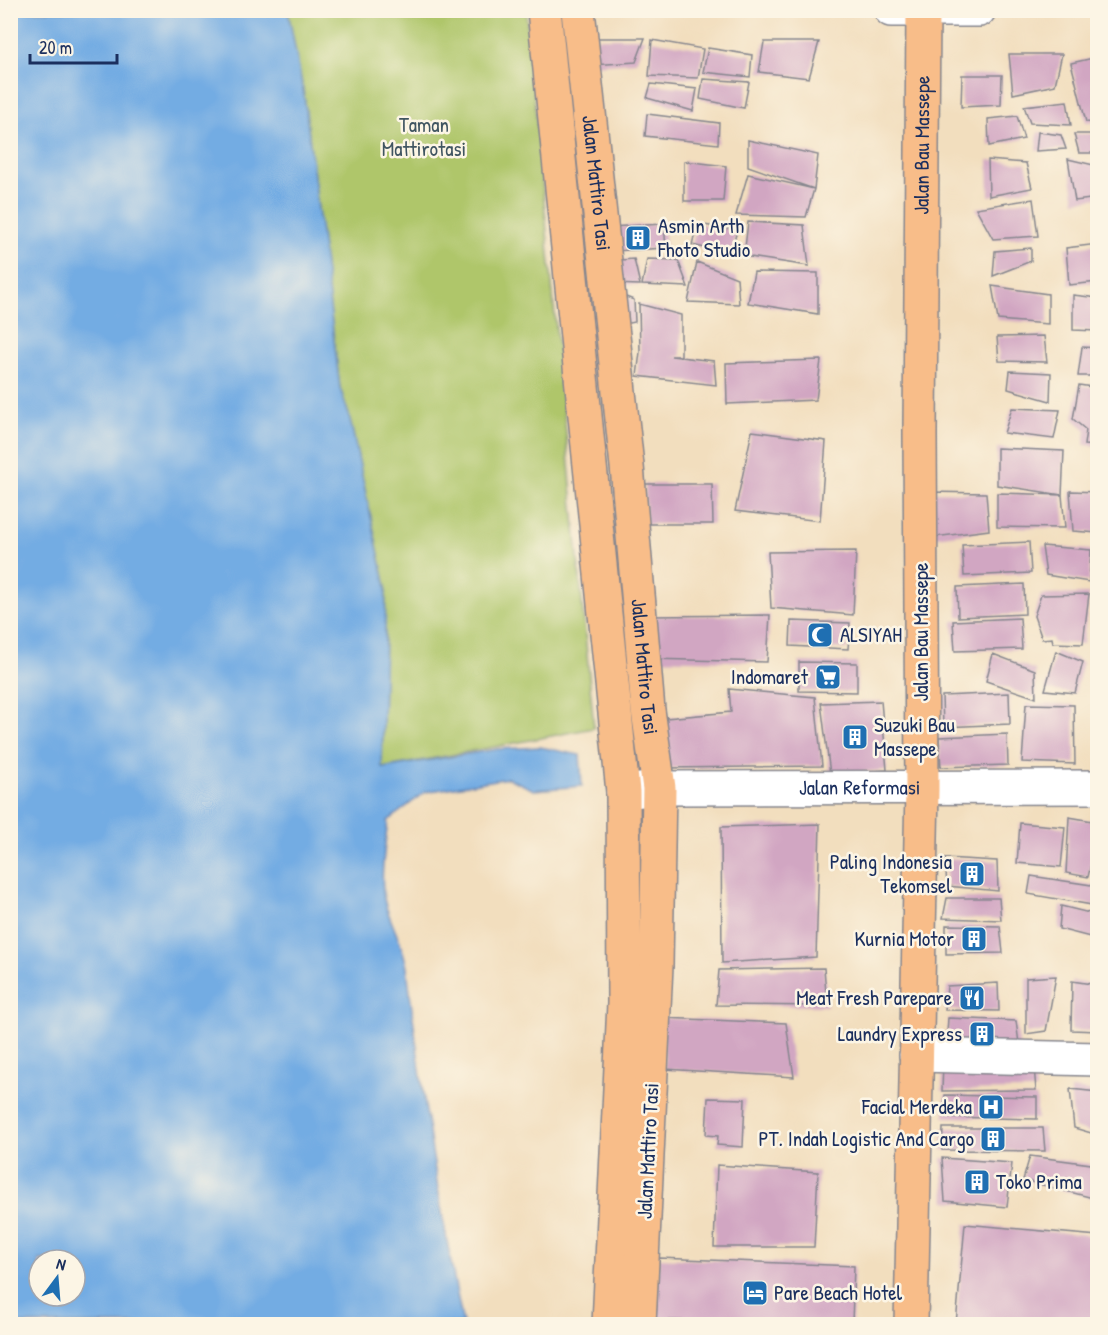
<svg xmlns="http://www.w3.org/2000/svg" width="1108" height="1335" font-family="'Patrick Hand',sans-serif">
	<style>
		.green { fill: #afc66b; stroke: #657a64; stroke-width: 1.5 }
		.water { fill: #73ace3; stroke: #476ea0; stroke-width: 1.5; fill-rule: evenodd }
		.building { fill: #d1a6c2 }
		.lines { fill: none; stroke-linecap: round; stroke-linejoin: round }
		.minor-casing { stroke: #86868e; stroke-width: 36 }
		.major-casing { stroke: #86868e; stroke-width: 36 }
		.highway-casing { stroke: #86868e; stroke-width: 36 }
		.minor { stroke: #fff; stroke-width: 33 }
		.major { stroke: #f8bd89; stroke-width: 33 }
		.highway { stroke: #f8bd89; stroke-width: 33 }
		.labels { text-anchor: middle; stroke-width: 5; stroke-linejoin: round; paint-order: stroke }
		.park-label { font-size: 21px; fill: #405561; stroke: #fcf5e5 }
		.street-label { font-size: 21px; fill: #1b2f5e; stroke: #fcf5e5 }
		.poi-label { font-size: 21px; fill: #1b2f5e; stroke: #fcf5e5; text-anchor: end }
	</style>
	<rect width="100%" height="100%" fill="#fcf5e5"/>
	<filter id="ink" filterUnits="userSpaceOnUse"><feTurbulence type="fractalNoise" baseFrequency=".0167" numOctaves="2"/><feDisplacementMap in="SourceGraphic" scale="12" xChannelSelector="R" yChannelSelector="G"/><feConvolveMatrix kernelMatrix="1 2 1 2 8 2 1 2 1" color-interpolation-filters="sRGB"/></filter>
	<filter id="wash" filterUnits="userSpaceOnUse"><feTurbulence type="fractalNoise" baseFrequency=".008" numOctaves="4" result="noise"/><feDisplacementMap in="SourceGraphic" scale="24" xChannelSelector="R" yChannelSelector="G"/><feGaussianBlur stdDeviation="1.35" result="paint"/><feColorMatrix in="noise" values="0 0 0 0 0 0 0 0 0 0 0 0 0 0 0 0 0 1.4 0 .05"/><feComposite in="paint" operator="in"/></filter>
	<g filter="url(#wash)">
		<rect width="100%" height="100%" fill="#f2debe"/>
		<path class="green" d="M288 11H526L594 728 382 768 386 587 349 415 340 388 304 95Z"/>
		<path class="water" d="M10 11H288L304 95 340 388 349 415 386 587 382 768 498 749 540 747 580 755 582 786 534 790 508 778 425 792 388 821C385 846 379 879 385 903 391 925 404 946 407 968 421 1087 439 1207 463 1324H11ZM39 1260H75V1296H39Z"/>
		<g id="blocks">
			<path class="building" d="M592 38H645L636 62 593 65Z
				M652 40 703 49 698 78 649 76Z
				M764 42H819L809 78 759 72Z
				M708 48 752 55 750 77 703 72Z
				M1009 54H1062L1055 85 1013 94Z
				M1098 57V123L1086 122 1071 63Z
				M962 75H1002L1001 105 961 107Z
				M703 79 749 82 744 108 700 99Z
				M651 84 697 89 693 111 647 98Z
				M1067 101 1071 125 1030 123 1024 106Z
				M647 114 719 123 718 144 645 136Z
				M1017 116 1024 139 989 146 988 119Z
				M1038 132 1061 135 1066 149 1036 151Z
				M1074 134H1098V153H1079Z
				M748 140 818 155 814 189 806 217 736 215 748 174 814 189 748 166Z
				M1068 159 1098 166V198L1075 201Z
				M988 160 1026 163 1032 188 989 196Z
				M684 161 726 166 723 201H684Z
				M1033 199 1038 236 993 239 976 208Z
				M748 222 804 225 809 266 744 256Z
				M664 224 666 248 613 251 609 227Z
				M697 224 737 230 731 254 692 245Z
				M1098 244V282L1069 285 1066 248Z
				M1031 248V261L993 276 995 251Z
				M634 259 640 285 612 284 609 261Z
				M647 259 678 260 688 287 642 285Z
				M697 262 737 278 739 304 688 302Z
				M754 272 818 273V314L748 303Z
				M992 286 1048 294V324L998 320Z
				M618 294 634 300 635 322 615 326Z
				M1073 295 1098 298V331L1073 330Z
				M639 304 681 315V356H671L714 361 716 385 637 376 640 352Z
				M1044 336 1047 362 999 361 997 337Z
				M1082 347 1098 348V376H1078Z
				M821 360 816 400 727 404 726 363Z
				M1010 371 1051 373 1050 401 1008 389Z
				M1079 385 1098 388V446L1084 445 1086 430 1073 419Z
				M1012 408 1060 410 1054 439 1004 433Z
				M752 431 826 441 820 521 735 511Z
				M997 448 1064 451 1062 495 1065 528 997 527V493L1062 495 997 485Z
				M645 484H712L713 524H646Z
				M1070 491 1098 492V533L1073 531Z
				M926 492 986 493 989 530 927 538Z
				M1029 542 1031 573 964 576 962 545Z
				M1042 546 1091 550 1089 582 1046 575Z
				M856 551 853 615 771 608 768 552Z
				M1024 584 1025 614 958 617 957 587Z
				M1089 594 1083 644 1053 643 1052 638 1042 639 1034 616 1041 595Z
				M770 615 767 662 651 659 648 616Z
				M1020 618 1022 649 955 651 953 621Z
				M791 621 850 623 848 649 790 646Z
				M1056 651 1083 662 1075 693 1045 690Z
				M993 654 1035 670 1036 698 986 681Z
				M799 662 857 663V692L799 691Z
				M729 689 815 697 822 766 666 768V718L731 712Z
				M1009 693 1010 724 943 727 942 696Z
				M881 701 887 770 830 774 821 703Z
				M1026 704 1074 705 1075 764 1022 762Z
				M1007 734 1008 765 941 767 939 737Z
				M1069 817 1098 822V834L1088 877 1066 873Z
				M1020 823 1065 827 1061 867 1017 863Z
				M820 824 816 957 722 963 721 827Z
				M945 858 997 861 998 891 947 886Z
				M1031 876 1098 886V906L1028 894Z
				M947 898H999L1001 920 943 918Z
				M1061 906 1098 915V939L1059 929Z
				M946 925 1000 926 1003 953 946 954Z
				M824 968 827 1006 716 1005 719 970Z
				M1056 976 1046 1031 1026 1034V978Z
				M1072 981 1098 985V1031L1071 1030Z
				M998 983 999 1011 945 1010 947 986Z
				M662 1018 786 1023 794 1077 665 1069Z
				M948 1018 1016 1021 1020 1051 946 1048Z
				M943 1063 1034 1067 1036 1090 942 1091Z
				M1070 1089 1098 1092V1135L1074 1128Z
				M945 1095 1037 1097V1119L944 1117Z
				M708 1098 745 1099 743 1147 717 1145 718 1136 706 1135Z
				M943 1128H1043L1045 1151 942 1150Z
				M1030 1156 1091 1164 1097 1199 1023 1180Z
				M942 1158 1012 1163 1007 1207 945 1201Z
				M717 1165 818 1172 814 1247H714Z
				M965 1224 1098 1236V1324H956Z
				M659 1258 854 1266 852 1324 656 1320Z"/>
		</g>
	</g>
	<g filter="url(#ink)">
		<use href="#blocks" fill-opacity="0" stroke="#86868e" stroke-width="1.5"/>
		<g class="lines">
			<g class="minor-casing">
				<g id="minor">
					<path d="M891 10H979"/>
					<path id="s1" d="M623 792 659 788 1098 787"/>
					<path d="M916 1055 1098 1059"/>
				</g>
			</g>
			<g class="major-casing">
				<g id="major">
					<path d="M544 10 623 792 624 1003 609 1324"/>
					<path id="s2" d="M578 10 627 466 648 710 659 788 656 966 639 1324"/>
				</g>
			</g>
			<g class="highway-casing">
				<g id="highway">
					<path id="s3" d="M911 1324 922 789 920 433 923 10"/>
				</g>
			</g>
			<use href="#minor" class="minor"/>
			<use href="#major" class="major"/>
			<use href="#highway" class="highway"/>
		</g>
	</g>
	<defs>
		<g id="building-square" transform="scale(1.35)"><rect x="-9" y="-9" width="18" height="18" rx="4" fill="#1f6fb2" stroke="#fcf5e5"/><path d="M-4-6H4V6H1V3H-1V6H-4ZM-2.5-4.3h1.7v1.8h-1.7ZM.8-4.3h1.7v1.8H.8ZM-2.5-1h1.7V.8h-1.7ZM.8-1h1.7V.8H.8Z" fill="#fff"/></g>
		<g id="mosque-square" transform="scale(1.35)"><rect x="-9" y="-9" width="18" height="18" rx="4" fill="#1f6fb2" stroke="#fcf5e5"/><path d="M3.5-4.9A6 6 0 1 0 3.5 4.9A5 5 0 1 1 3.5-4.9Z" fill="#fff"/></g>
		<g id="supermarket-square" transform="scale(1.35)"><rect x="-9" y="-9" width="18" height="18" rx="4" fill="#1f6fb2" stroke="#fcf5e5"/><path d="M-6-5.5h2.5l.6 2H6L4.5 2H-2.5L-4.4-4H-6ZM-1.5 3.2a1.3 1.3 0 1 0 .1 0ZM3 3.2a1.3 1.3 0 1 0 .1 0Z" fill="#fff"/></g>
		<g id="restaurant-square" transform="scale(1.35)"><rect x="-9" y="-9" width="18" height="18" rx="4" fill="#1f6fb2" stroke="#fcf5e5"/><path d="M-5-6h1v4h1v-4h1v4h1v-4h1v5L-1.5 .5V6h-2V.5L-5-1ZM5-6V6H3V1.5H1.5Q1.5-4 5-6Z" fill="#fff"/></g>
		<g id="hospital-square" transform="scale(1.35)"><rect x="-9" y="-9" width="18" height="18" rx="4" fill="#1f6fb2" stroke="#fcf5e5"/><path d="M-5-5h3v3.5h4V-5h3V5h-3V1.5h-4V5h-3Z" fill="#fff"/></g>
		<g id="hotel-square" transform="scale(1.35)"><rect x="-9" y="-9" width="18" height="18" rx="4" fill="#1f6fb2" stroke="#fcf5e5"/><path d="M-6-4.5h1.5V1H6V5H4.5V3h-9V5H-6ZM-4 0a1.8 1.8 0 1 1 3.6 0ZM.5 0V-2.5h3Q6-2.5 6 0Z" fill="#fff"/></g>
	</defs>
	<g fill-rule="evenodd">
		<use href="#building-square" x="638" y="238"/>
		<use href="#mosque-square" x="820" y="635"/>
		<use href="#supermarket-square" x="828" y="677"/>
		<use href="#building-square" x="855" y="737"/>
		<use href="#building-square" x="972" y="874"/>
		<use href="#building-square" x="974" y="939"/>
		<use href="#restaurant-square" x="972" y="998"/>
		<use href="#building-square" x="982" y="1034"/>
		<use href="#hospital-square" x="991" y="1107"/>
		<use href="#building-square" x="993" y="1139"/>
		<use href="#building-square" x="977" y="1182"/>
		<use href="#hotel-square" x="755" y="1293"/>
	</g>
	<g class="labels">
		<g class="park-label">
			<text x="424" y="132">Taman<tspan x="424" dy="24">Mattirotasi</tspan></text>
		</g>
		<g class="street-label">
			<text dy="7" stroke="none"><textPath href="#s3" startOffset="1179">Jalan Bau Massepe</textPath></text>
			<text dy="7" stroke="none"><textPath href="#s2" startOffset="174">Jalan Mattiro Tasi</textPath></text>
			<text transform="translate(921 632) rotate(-90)" y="7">Jalan Bau Massepe</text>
			<text dy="7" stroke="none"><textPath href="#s2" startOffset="660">Jalan Mattiro Tasi</textPath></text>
			<text dy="7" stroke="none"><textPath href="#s1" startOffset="237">Jalan Reformasi</textPath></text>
			<text transform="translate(648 1151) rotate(-87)" y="7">Jalan Mattiro Tasi</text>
		</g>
		<g class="poi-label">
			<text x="658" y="233" text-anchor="start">Asmin Arth<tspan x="658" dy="24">Fhoto Studio</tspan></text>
			<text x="840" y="642" text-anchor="start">ALSIYAH</text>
			<text x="808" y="684">Indomaret</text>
			<text x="874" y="732" text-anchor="start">Suzuki Bau<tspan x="874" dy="24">Massepe</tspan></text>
			<text x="952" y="869">Paling Indonesia<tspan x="952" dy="24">Tekomsel</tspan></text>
			<text x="954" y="946">Kurnia Motor</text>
			<text x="952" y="1005">Meat Fresh Parepare</text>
			<text x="962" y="1041">Laundry Express</text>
			<text x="972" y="1114">Facial Merdeka</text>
			<text x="974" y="1146">PT. Indah Logistic And Cargo</text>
			<text x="996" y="1189" text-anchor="start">Toko Prima</text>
			<text x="774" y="1300" text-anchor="start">Pare Beach Hotel</text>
		</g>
	</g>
	<rect width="1108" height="1335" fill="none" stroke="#fcf5e5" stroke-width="36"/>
	<g transform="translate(57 1278) rotate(16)"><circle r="28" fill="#fcf5e5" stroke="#a2a6af" stroke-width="1.5"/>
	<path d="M0-4.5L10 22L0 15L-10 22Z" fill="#1f6fb2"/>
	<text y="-9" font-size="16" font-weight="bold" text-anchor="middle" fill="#1b2f5e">N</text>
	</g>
	<path d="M30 54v9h87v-9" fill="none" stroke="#1b2f5e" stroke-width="3"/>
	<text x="39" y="54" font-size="18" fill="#1b2f5e" stroke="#fcf5e5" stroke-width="4.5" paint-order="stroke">20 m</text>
</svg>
